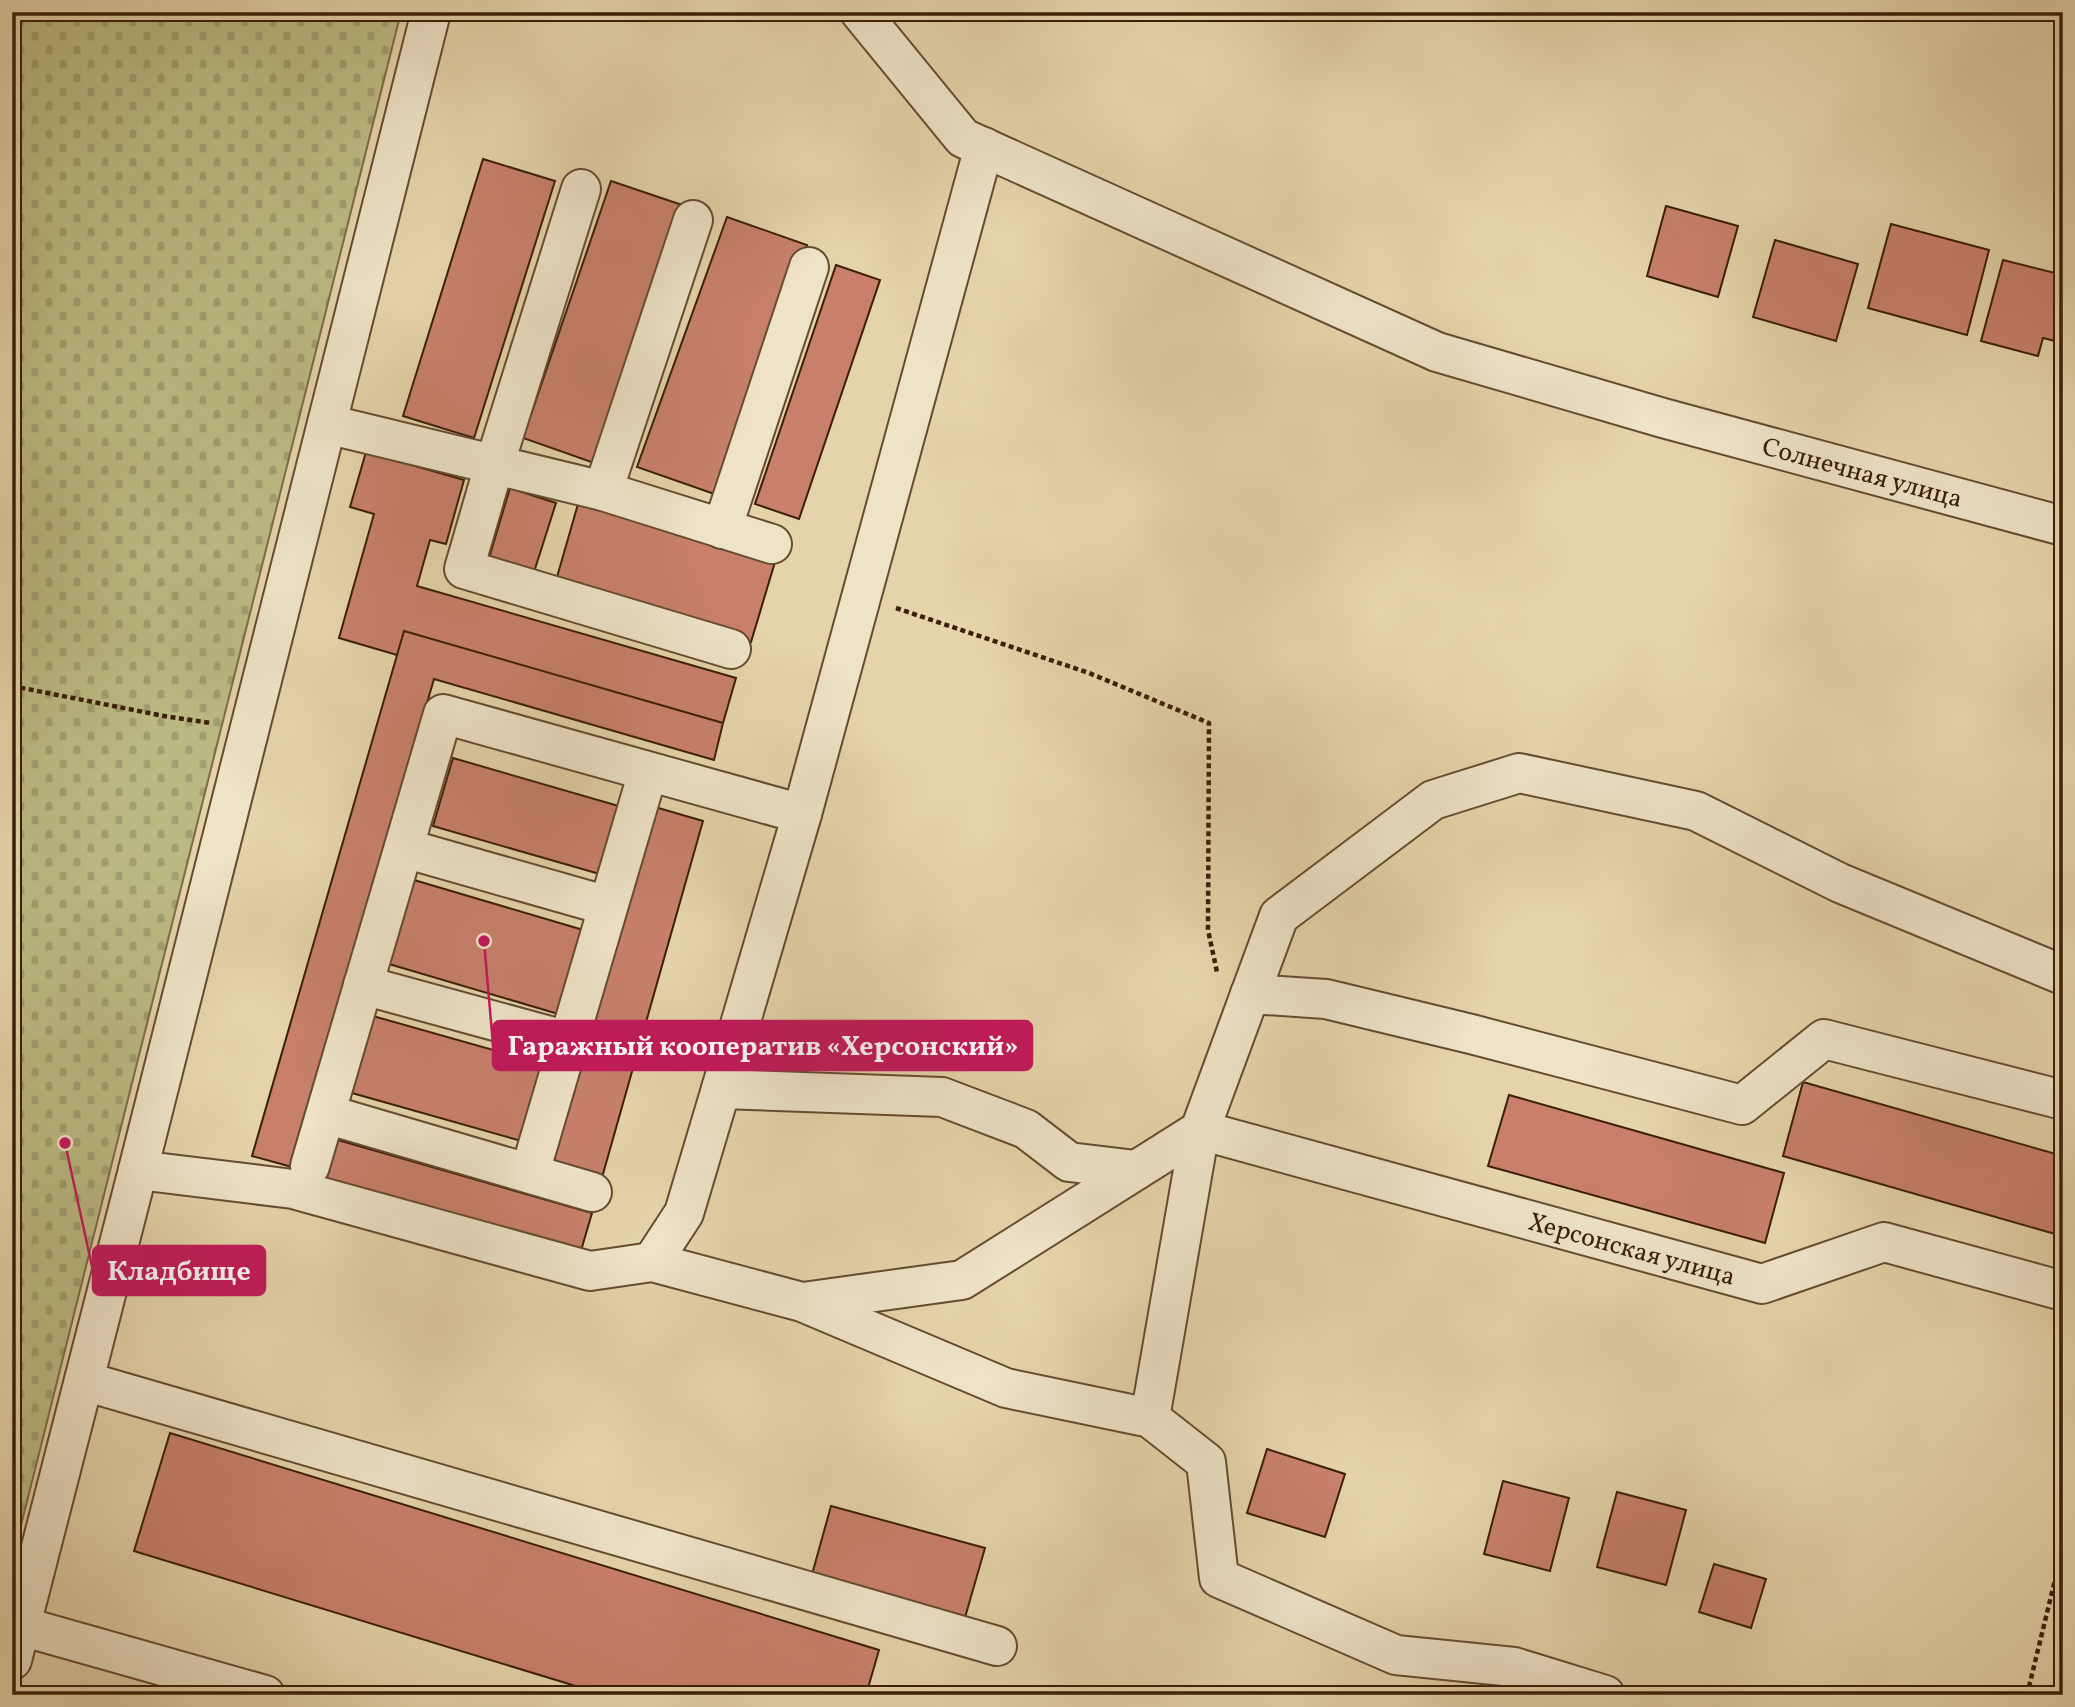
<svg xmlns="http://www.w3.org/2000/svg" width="2075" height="1707" font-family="Vollkorn,serif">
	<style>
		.cemetery { fill: url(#cemetery-stones); stroke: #7c6c46; stroke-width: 2 }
		.building { fill: #c8806b; stroke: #3b1e09; stroke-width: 2 }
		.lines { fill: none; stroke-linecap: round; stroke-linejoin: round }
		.minor-casing { stroke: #664b31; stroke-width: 42 }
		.path { stroke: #3b1e09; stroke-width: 4.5; stroke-dasharray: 5 3.5; stroke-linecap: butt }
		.minor { stroke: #eee2c7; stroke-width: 38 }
		.labels { text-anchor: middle; stroke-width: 5; stroke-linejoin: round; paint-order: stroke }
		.street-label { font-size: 26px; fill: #3b1e09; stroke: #eee2c7 }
		.leader { fill: none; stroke: #c2185b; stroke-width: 2.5 }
		.callout-dot { fill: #c2185b; stroke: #eee2c7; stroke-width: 2.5 }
		.callout { fill: #c2185b; stroke: #c2185b; stroke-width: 2.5 }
		.callout-label { font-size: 28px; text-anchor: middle; font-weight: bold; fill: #fff }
	</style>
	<defs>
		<pattern id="cemetery-stones" width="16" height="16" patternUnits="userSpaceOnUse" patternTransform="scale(1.75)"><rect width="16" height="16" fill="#bcba83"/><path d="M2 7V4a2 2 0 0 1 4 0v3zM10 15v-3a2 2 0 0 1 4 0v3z" fill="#a29f70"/></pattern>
	</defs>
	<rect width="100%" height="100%" fill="#e5d3a9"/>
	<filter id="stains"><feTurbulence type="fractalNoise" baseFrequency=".00286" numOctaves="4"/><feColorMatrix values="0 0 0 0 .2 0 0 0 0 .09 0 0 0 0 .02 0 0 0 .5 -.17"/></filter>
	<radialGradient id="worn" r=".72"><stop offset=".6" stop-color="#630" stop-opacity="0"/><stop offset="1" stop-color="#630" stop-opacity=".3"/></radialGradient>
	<path class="cemetery" d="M12 12H401L12 1561Z"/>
	<path class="building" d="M483 159 555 181 474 438 403 416Z
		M611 181 685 206 597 464 523 438Z
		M1666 206 1738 226 1718 297 1647 276Z
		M727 217 807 245 717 495 637 467Z
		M1891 224 1989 250 1967 335 1868 308Z
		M1775 240 1858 264 1836 341 1753 317Z
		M2003 260 2063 275V343L2043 338 2038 356 1981 341Z
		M836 265 880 280 799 519 755 504Z
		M366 452 464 480 446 544 430 540 417 586 736 678 723 723 404 631 397 655 339 638 374 514 350 507Z
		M510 488 556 503 534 572 489 558Z
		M578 504 775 562 751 642 555 584Z
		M404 631 723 723 714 760 434 679 292 1167 252 1156Z
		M453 758 622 807 603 875 433 826Z
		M655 807 703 821 601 1181 552 1167Z
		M414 880 590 932 565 1016 389 964Z
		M373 1016 546 1065 525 1142 352 1093Z
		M1803 1082 2063 1156 2062 1236 1783 1156Z
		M1509 1095 1784 1173 1765 1243 1488 1166Z
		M338 1140 592 1213 580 1254 326 1181Z
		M170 1433 879 1650 866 1695H605L134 1551Z
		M1267 1449 1345 1474 1325 1537 1247 1513Z
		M1503 1481 1569 1498 1550 1571 1484 1554Z
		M1617 1492 1686 1510 1666 1585 1597 1567Z
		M831 1506 985 1548 964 1621 811 1578Z
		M1714 1564 1766 1579 1751 1628 1699 1612Z"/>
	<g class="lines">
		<g class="minor-casing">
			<g id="minor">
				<path d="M431 12 138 1170 293 1189 590 1271 652 1262 802 1302 1006 1388 1150 1418 1206 1462 1219 1578 1396 1655 1514 1667 1605 1695"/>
				<path id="s1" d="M860 12 963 138 1437 352 1663 418 2063 526"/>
				<path d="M581 189 494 466 464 569 731 649"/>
				<path d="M327 424 603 491 772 544"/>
				<path d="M603 491 693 220"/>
				<path d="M722 529 809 267"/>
				<path d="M404 848 608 906"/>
				<path d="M363 985 568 1041"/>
				<path d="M1250 994 1326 999 1471 1034 1742 1105 1824 1039 2063 1100"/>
				<path d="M721 1089 942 1097 1026 1129 1069 1162 1136 1170"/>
				<path d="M326 1114 592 1192"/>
				<path id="s2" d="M1200 1130 1762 1284 1884 1242 2063 1291"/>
				<path d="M310 1166 443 714 802 814"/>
				<path d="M530 1172 648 772"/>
				<path d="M652 1262 684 1213 721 1089 802 814 984 147"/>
				<path d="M803 1302 962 1280 1200 1130"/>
				<path d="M84 1381 997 1646"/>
				<path d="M1150 1418 1200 1130 1279 916 1433 800 1519 773 1696 811 1840 883 2063 975"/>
				<path d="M21 1626 265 1695"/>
				<path d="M12 1660 138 1170"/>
			</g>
		</g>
		<path class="path" d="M896 608 1089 673 1209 723 1208 930 1217 972
			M12 686 164 716 211 723
			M2027 1695 2063 1547"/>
		<use href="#minor" class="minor"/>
	</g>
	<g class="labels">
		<g class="street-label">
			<text dy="9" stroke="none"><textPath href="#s1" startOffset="1125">Солнечная улица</textPath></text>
			<text dy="9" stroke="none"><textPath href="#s2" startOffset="448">Херсонская улица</textPath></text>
		</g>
	</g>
	<path class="leader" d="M484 941L493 1045M65 1143L93 1271"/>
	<g class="callout-dot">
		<circle cx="484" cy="941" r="7"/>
		<circle cx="65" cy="1143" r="7"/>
	</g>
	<g class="callout">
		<rect x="493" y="1021" width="539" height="49" rx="7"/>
		<rect x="93" y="1246" width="172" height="49" rx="7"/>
	</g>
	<g class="callout-label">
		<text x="763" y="1055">Гаражный кооператив «Херсонский»</text>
		<text x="179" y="1280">Кладбище</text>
	</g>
	<rect width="2075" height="1707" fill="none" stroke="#e5d3a9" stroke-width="42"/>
	<rect x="14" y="14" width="2047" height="1679" fill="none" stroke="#3b1e09" stroke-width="3.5"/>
	<rect x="21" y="21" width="2033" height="1665" fill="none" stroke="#3b1e09" stroke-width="2"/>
	<rect width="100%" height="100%" filter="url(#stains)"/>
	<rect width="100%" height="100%" fill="url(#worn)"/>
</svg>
